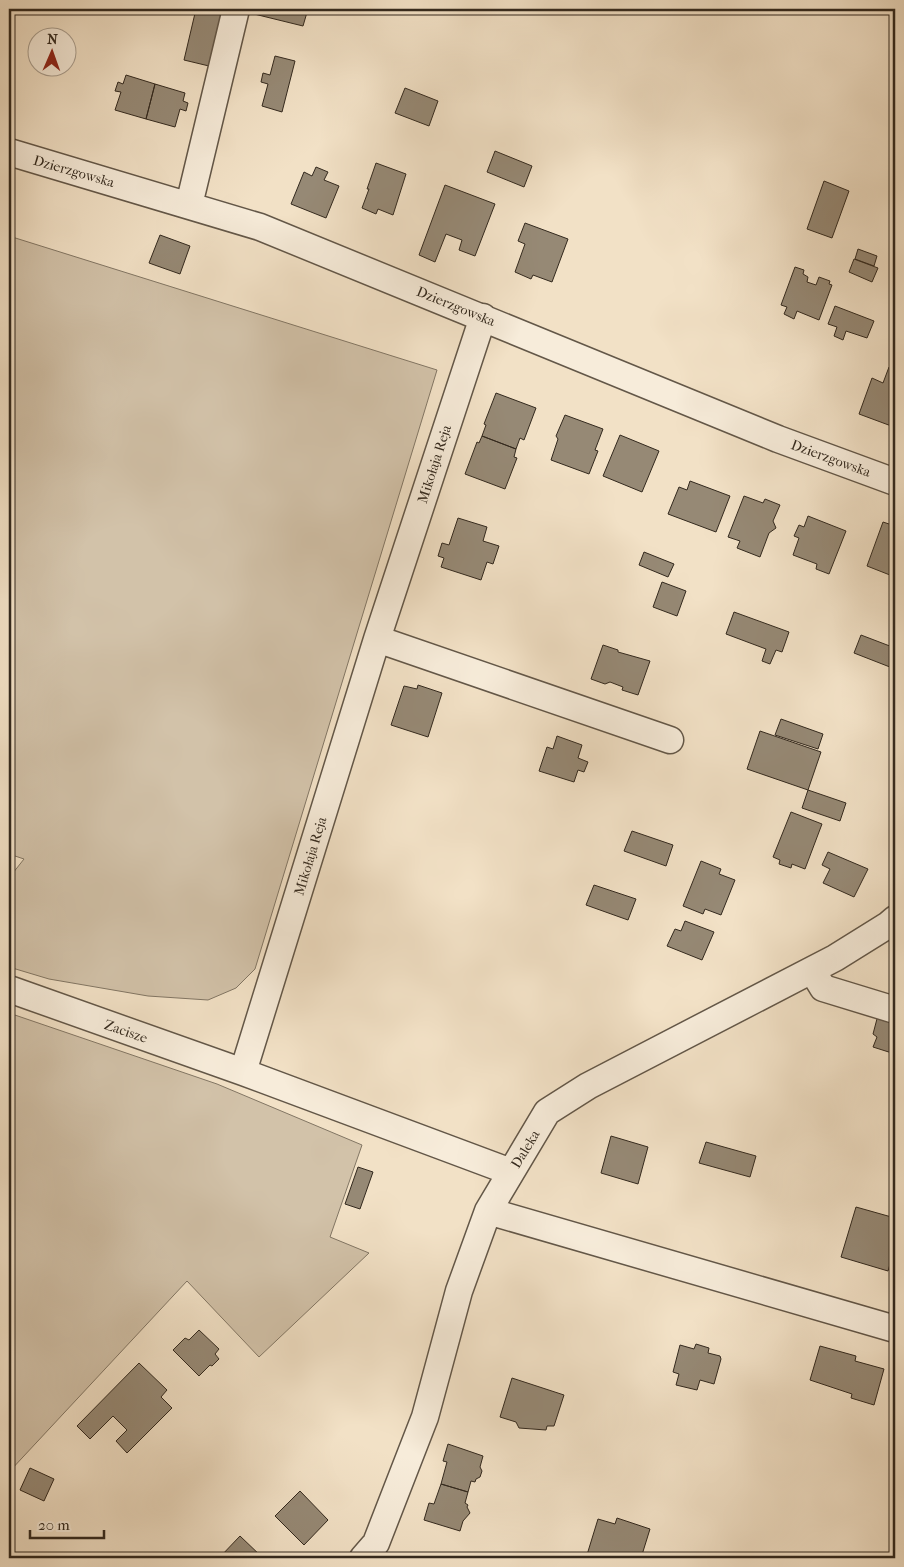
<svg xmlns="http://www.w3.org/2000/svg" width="904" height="1567" font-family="'IM FELL French Canon',serif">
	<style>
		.green { fill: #d2c2a9; stroke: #827664 }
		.building { fill: #968975; stroke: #33291e }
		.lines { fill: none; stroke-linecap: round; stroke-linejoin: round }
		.minor-casing { stroke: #635748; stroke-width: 29 }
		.minor { stroke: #f7ecda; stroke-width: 26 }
		.labels { text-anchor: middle; stroke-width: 4.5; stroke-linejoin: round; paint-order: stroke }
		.street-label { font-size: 14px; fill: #33291e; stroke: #f7ecda }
	</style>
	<rect width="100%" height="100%" fill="#f2e1c6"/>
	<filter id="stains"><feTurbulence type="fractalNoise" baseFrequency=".004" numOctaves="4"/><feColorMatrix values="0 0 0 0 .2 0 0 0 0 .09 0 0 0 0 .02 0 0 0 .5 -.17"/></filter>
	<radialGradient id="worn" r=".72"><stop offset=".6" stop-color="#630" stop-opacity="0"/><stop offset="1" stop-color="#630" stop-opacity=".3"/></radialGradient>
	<path class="green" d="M9 236 437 370 255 969 236 988 208 1000 148 996 49 979 9 967V878L24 859 9 854Z
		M9 1013 217 1084 362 1145 330 1237 369 1253 259 1357 187 1281 9 1472Z"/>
	<path class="building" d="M196 9H223L209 66 184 60Z
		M246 9H308L303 26 246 12Z
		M275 56 295 61 282 112 262 106 268 84 261 82 263 73 270 75Z
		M126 75 155 84 146 119 115 110 121 92 115 91 118 82 123 84Z
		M155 84 185 93 183 101 188 103 186 111 180 109 175 127 146 119Z
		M405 88 438 101 429 126 395 113Z
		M495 151 532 166 524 187 487 172Z
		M376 163 406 174 393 215 378 209 376 214 362 208 369 189H367Z
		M316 167 328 172 324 180 339 186 326 218 291 204 304 172 312 176Z
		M824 181 849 191 832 238 807 229Z
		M445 185 495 204 475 256 459 250 462 240 446 234 435 262 419 255Z
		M525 223 568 239 552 282 533 275 531 279 515 272 525 244 518 241Z
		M160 235 190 246 180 274 149 263Z
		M858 249 877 256 874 266 855 259Z
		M854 259 878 268 872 282 849 272Z
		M795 267 804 270 803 274 808 277 807 282 816 285 819 277 830 281 829 284 832 285 819 320 797 311 794 319 784 314 787 307 781 305Z
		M835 306 874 321 867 338 846 331 843 340 834 336 837 327 828 324Z
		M895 366V422L894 427 859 414 872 378 883 383 889 367 894 369Z
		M496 393 536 408 524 440 520 438 516 449 482 436 486 425 484 424Z
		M565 415 603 429 595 450 598 451 589 474 551 460 558 439 556 436Z
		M620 435 659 451 642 492 603 476Z
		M482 436 516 449 514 457 517 458 505 489 465 474 477 442 479 443Z
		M690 481 730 496 716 532 668 514 679 487 687 490Z
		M744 496 763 503 765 499 780 505 773 521 776 528 769 533 760 557 737 548 740 541 728 537Z
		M808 516 846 531 829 574 816 569 817 564 793 555 799 538 794 536 799 525 804 527Z
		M458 518 487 527 483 541 499 546 493 564 487 562 481 580 441 567 444 558 438 556 442 543 449 545Z
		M883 522 895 526V577L867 566Z
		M644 552 674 564 668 577 639 565Z
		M662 582 686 591 677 616 653 607Z
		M734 612 789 632 782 652 776 650 770 664 762 661 766 649 726 634Z
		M861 635 895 648V669L854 653Z
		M603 645 618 650V652L650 661 638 695 622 690 623 687 610 682 605 684 591 679Z
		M418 685 442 693 428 737 391 725 404 686 417 689Z
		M781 719 823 734 818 749 775 735Z
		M760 731 821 752 808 790 747 769Z
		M557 736 582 745 578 758 588 762 584 772 578 770 574 782 539 771 547 747 553 749Z
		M808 790 846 803 840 821 802 808Z
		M791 812 822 824 805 869 792 864 791 868 779 864 780 860 773 857Z
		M632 831 673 845 666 866 624 851Z
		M828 852 868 869 854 897 823 883 830 869 822 865Z
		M701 861 721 869 719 874 735 880 721 915 705 909 703 914 683 906Z
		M594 885 636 899 628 920 586 905Z
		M685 921 714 932 702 960 667 946 675 929 681 931Z
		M878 1015 895 1021V1054L873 1047 877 1037 873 1034Z
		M611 1136 648 1147 638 1184 601 1173Z
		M706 1142 756 1156 750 1177 699 1163Z
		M358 1167 373 1172 360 1209 345 1204Z
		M856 1207 895 1218V1247L888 1271 841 1257Z
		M199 1330 219 1349 215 1354 219 1359 212 1366 210 1365 199 1376 173 1350 185 1338 189 1340Z
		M696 1344 709 1348 708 1353 720 1356 721 1359 714 1384 700 1380 697 1390 676 1385 679 1374 673 1372 680 1345 694 1349Z
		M820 1346 856 1356 855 1361 884 1369 874 1405 851 1398 852 1394 810 1380Z
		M139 1363 167 1390 161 1397 172 1408 127 1453 116 1441 127 1430 113 1416 90 1439 77 1426Z
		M512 1378 564 1395 554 1426H547L546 1430 519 1428 516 1422 500 1417Z
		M448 1444 483 1456 480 1467 482 1471 480 1477 476 1479 475 1482 471 1481 468 1492 441 1484 447 1462 443 1461Z
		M30 1468 54 1479 44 1501 20 1490Z
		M441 1484 468 1492 465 1503 468 1505 467 1507 470 1513 463 1521 460 1531 424 1520 429 1503 434 1504Z
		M300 1491 328 1520 304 1545 275 1516Z
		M617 1518 650 1529 641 1558 624 1556 623 1558H586L598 1519 615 1524Z
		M240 1536 263 1558H219Z"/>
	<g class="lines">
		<g class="minor-casing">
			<path id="minor" d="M9 152 260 227 778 439 895 482
				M189 205 236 9
				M483 317 377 639 670 740
				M812 970 823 988 895 1010
				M9 989 243 1072 511 1172
				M243 1072 377 639
				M488 1211 895 1329
				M363 1558 376 1543 425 1417 459 1291 488 1211 547 1112 588 1086 835 958 888 925 895 919"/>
		</g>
		<use href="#minor" class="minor"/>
	</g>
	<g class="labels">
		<g class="street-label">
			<text transform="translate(74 171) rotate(16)" y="5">Dzierzgowska</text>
			<text transform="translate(456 306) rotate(22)" y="5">Dzierzgowska</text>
			<text transform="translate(831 458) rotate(20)" y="5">Dzierzgowska</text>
			<text transform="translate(434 464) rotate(-72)" y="5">Mikołaja Reja</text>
			<text transform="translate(310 856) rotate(-73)" y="5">Mikołaja Reja</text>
			<text transform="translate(126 1031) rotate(19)" y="5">Zacisze</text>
			<text transform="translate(525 1149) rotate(-59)" y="5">Daleka</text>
		</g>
	</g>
	<rect width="904" height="1567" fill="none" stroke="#f2e1c6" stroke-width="30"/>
	<rect x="10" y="10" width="884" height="1547" fill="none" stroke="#33291e" stroke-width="2.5"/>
	<rect x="15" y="15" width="874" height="1537" fill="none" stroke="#33291e"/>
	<g transform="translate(52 52) rotate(2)"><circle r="24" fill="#f7ecda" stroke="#a99e8f"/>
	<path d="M0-4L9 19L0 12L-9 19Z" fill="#8f2418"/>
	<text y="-8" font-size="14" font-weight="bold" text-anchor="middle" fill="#33291e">N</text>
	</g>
	<path d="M30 1530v8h74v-8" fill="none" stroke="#33291e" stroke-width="2.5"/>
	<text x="38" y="1530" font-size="15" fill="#33291e" stroke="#f7ecda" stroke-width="4" paint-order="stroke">20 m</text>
	<rect width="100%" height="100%" filter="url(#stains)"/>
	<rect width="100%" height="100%" fill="url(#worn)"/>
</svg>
